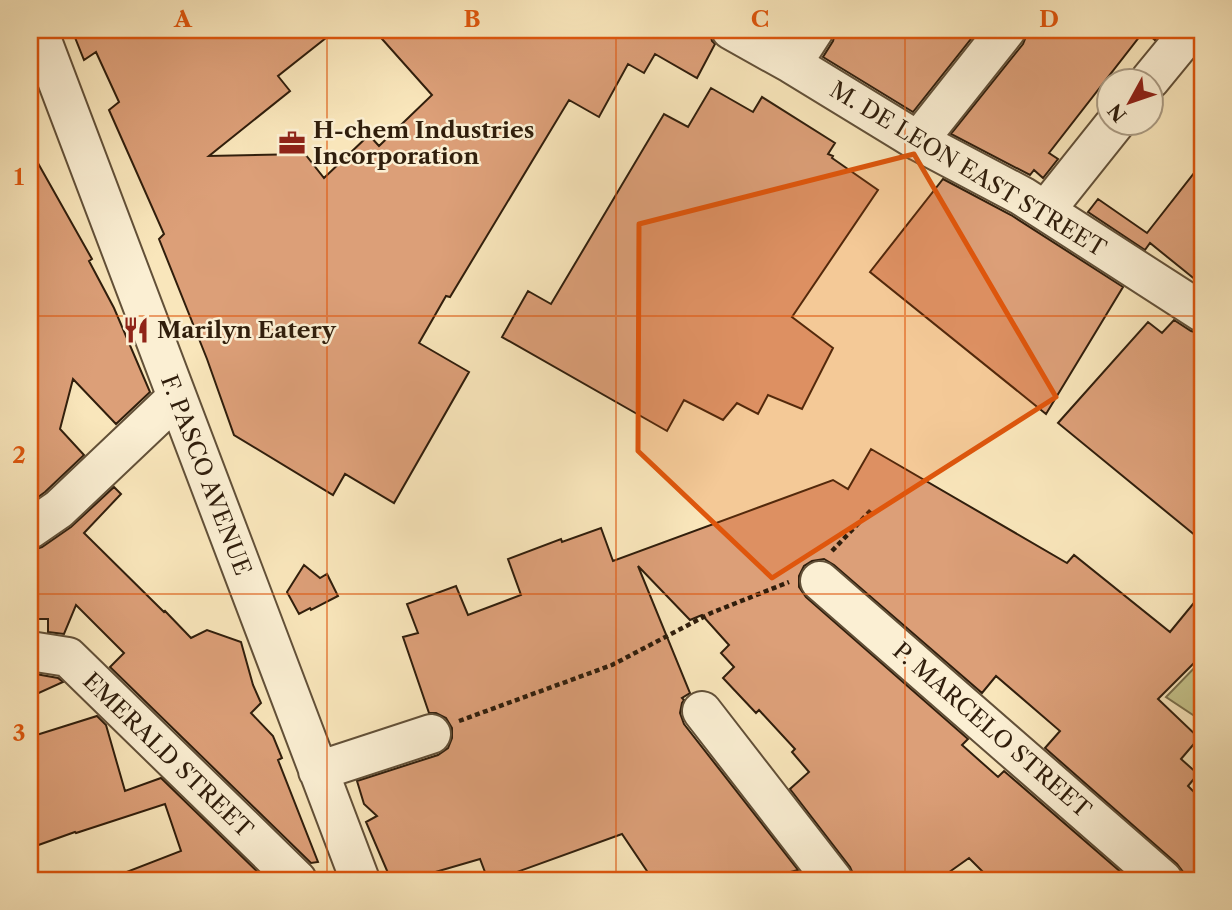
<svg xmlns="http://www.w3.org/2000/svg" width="1232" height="910" font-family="'Libre Caslon Text',serif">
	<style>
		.green { fill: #c5c38b; stroke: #7a704c; stroke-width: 2 }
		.building { fill: #dc9f78; stroke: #301e0c; stroke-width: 2 }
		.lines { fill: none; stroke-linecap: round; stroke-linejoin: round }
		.minor-casing { stroke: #625038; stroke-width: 42 }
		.path { stroke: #301e0c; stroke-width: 4.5; stroke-dasharray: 5 3.5; stroke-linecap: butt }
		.minor { stroke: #fbefd3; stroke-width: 38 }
		.marked { fill: #df560c; fill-opacity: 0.2; stroke: #df560c; stroke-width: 5; stroke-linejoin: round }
		.grid { fill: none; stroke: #df560c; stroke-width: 2; stroke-opacity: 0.55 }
		.labels { text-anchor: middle; stroke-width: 5; stroke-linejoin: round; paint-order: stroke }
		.poi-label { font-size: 23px; font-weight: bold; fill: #301e0c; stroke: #fbefd3; text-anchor: start }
		.street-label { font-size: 23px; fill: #301e0c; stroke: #fbefd3 }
		.neatline { fill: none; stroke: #df560c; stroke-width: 2.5 }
		.grid-label { font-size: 23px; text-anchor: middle; font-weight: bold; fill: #df560c }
	</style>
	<rect width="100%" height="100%" fill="#f9e6bb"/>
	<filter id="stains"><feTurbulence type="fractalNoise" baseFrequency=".00286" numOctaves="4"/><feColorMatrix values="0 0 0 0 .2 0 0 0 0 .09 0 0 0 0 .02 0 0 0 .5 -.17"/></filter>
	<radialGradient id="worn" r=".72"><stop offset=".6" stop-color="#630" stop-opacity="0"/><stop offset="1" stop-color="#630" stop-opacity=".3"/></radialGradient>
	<path class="green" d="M1202 660V721L1166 697Z"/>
	<path class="building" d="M72 30H336L278 76 290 91 209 156 305 154 324 178 369 135 379 146 432 95 374 30H709L712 41 715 44 697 78 655 54 644 73 628 64 599 117 569 100 450 297 446 296 419 343 469 372 394 503 345 474 333 495 234 435 207 359 159 239 164 234 109 110 119 102 96 52 84 60Z
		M836 30H978L913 112 823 57 833 41Z
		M1027 30H1163L1155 40 1144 31 1049 153 1058 159 1043 178 1034 170 1030 175 951 134 1023 44 1027 34Z
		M711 88 753 112 762 97 835 143 828 154 833 156 832 158 878 190 792 317 833 348 802 409 768 395 758 414 737 403 723 420 684 400 667 431 502 337 528 291 551 304 664 114 688 127Z
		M30 149 92 259 89 261 114 308 150 392 116 424 73 379 60 429 84 455 45 492 30 503Z
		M1202 163V285L1150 243 1145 250 1088 212 1098 199 1147 233Z
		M943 179 1011 215 1123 287 1046 414 870 272Z
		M1174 320 1191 331 1202 334V541L1058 423 1148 322 1162 333Z
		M871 449 1067 563 1074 555 1170 632 1202 593V655L1158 699 1199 738 1181 759 1198 774 1188 786 1202 800V880H1184L1183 872 1177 864 1045 748 1060 731 996 676 982 693 834 565 824 559 812 561 804 566 799 576V587L806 597 968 739 962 745 998 777 1004 771 1130 880H991L969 858 938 880H854V876L850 867 790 789 809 772 792 752 795 749 759 710 756 713 723 678 734 667 721 653 729 645 702 615 690 620 638 566 690 693 682 698 684 700 682 703 680 713 684 724 798 870 760 880H653L622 834 495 880H488L480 859 408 880H391L366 822 377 816 364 804 357 781 438 755 448 748 452 738V728L446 718 436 713H429L403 637 418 633 407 604 456 586 468 615 521 595 508 559 561 539 562 542 601 528 613 561 833 480 848 489Z
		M114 487 121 494 84 533 164 612 165 611 191 638 207 630 241 642 253 685 261 703 251 713 273 736 282 758 278 760 318 862 311 863 110 667 124 653 76 605 64 634 48 632V619H30V551L42 547 71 527Z
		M304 565 320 578 327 574 338 596 311 610 310 608 299 614 287 592Z
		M30 673 58 678 63 682 30 697Z
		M97 716 106 725 125 791 161 778 266 880H112L111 878 181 851 165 804 76 833 75 832 30 848V737Z"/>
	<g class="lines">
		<g class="minor-casing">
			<path id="minor" d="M38 30 360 880
				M731 30 792 64 918 141 1022 196 1202 312
				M792 64 814 30
				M1150 80 1191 30
				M918 141 1006 30
				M1045 211 1116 122
				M30 529 59 509 177 397
				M820 581 1163 880
				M30 651 68 657 297 880
				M702 711 833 880
				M318 771 431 734"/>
		</g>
		<path class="path" d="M832 551 873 508
			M459 721 612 665 711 613 789 582"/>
		<use href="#minor" class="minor"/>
	</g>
	<path class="marked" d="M914 154 1056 397 772 578 638 451 639 224Z"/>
	<path class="grid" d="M327 30V880M616 30V880M905 30V880M30 316H1202M30 594H1202"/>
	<defs>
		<g id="office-bare" transform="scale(2.1)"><path d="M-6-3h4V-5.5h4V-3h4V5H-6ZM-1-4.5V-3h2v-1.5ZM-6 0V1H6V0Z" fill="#8f2418" stroke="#fbefd3" stroke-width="2.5" paint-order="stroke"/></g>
		<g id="restaurant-bare" transform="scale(2.1)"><path d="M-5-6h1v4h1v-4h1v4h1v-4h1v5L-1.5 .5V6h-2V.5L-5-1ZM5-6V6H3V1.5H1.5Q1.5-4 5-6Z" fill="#8f2418" stroke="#fbefd3" stroke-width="2.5" paint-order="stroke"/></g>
	</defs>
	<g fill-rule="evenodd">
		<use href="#office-bare" x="292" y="143"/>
		<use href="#restaurant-bare" x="136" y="330"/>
	</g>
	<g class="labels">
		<g class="poi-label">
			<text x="313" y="138">H-chem Industries<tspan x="313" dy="26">Incorporation</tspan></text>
			<text x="157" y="338">Marilyn Eatery</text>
		</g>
		<g class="street-label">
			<text transform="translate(968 169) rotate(31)" y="8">M. DE LEON EAST STREET</text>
			<text transform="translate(206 475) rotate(69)" y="8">F. PASCO AVENUE</text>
			<text transform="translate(992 730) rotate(41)" y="8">P. MARCELO STREET</text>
			<text transform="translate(168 755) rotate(44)" y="8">EMERALD STREET</text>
		</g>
	</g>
	<rect width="1232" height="910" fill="none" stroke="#f9e6bb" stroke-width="77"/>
	<g transform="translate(1130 102) rotate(230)"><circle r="33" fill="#fbefd3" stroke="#aa9b83" stroke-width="2"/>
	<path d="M0-5L12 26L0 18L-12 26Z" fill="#8f2418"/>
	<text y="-10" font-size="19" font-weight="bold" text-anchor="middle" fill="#301e0c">N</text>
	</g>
	<rect x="38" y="38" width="1156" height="834" class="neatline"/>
	<g class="grid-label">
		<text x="183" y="27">A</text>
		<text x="472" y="27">B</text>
		<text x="760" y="27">C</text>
		<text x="1049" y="27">D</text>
		<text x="19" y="185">1</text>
		<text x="19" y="463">2</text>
		<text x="19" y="741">3</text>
	</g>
	<rect width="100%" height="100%" filter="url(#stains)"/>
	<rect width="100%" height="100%" fill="url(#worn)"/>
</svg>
